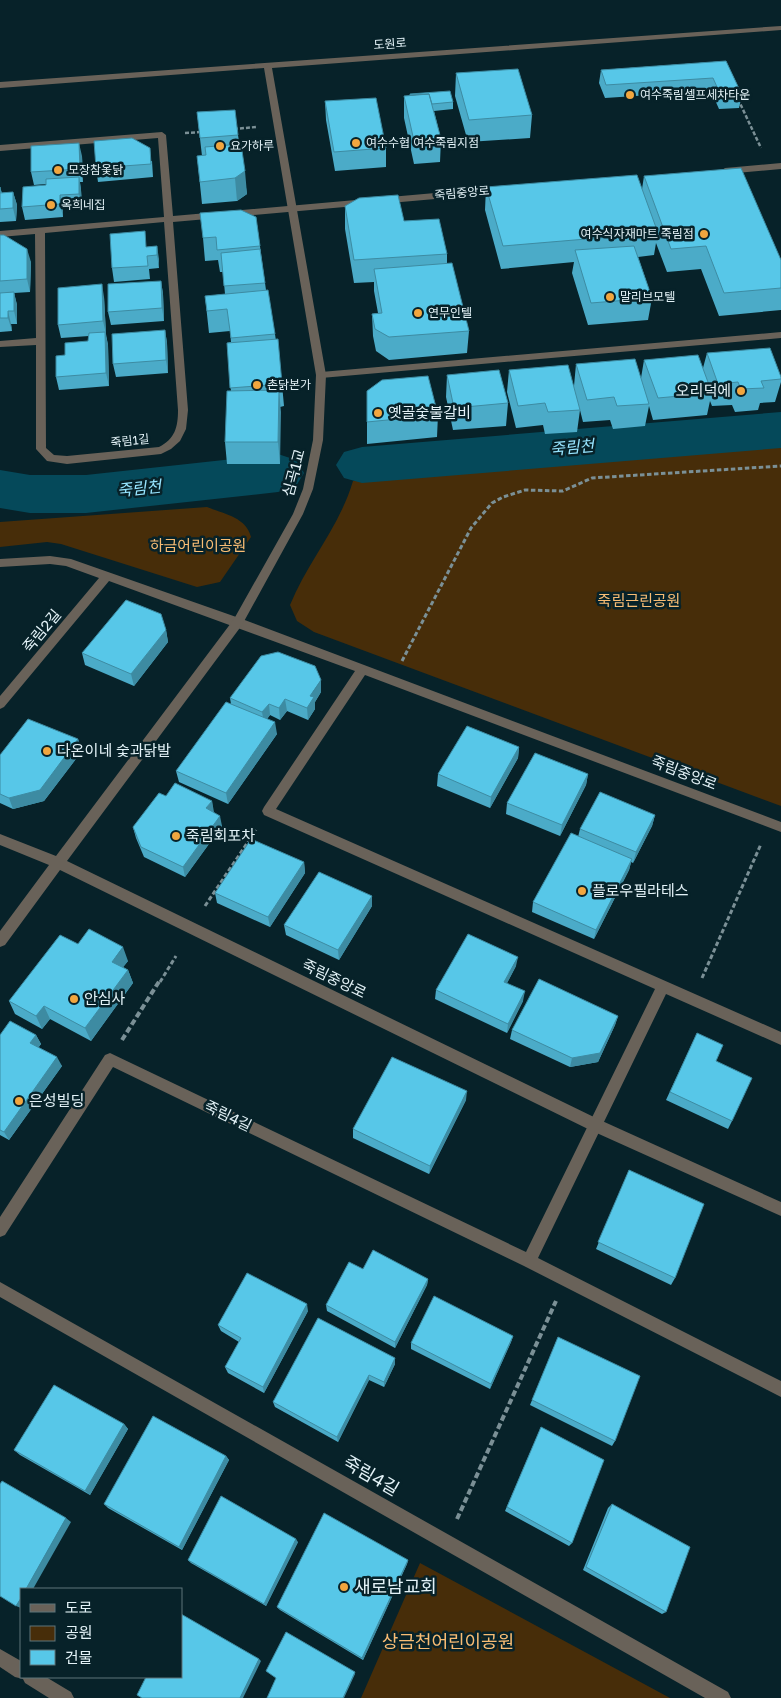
<svg xmlns="http://www.w3.org/2000/svg" width="781" height="1698" font-family="'Golos Text','Noto Sans KR',sans-serif">
	<style>
		.green { fill: #472d09 }
		.lines { fill: none; stroke-linecap: round; stroke-linejoin: round }
		.river { fill: #05495a; fill-rule: evenodd }
		.path-far2 { stroke: #7b9096; stroke-width: 2.5; stroke-dasharray: 4 2; stroke-linecap: butt }
		.path-far1 { stroke: #7b9096; stroke-width: 3; stroke-dasharray: 4.5 2.5; stroke-linecap: butt }
		.path { stroke: #7b9096; stroke-width: 4; stroke-dasharray: 6 3; stroke-linecap: butt }
		.minor { fill: #696259; fill-rule: evenodd }
		.tertiary { fill: #696259; fill-rule: evenodd }
		.wall { fill: #4babc8 }
		.shaded-wall { fill: #3d8ba2 }
		.building { fill: #57c7e8; stroke: #3d8ba2 }
		.poi-dot { fill: #f1a63f; stroke: #072229; stroke-width: 2 }
		.labels { text-anchor: middle; stroke-width: 5; stroke-linejoin: round; paint-order: stroke }
		.far-street-label { font-size: 12px; fill: #e3f2f7; stroke: #072229 }
		.far-poi-label { font-size: 12px; fill: #e3f2f7; stroke: #072229; text-anchor: start }
		.poi-label { font-size: 15px; fill: #e3f2f7; stroke: #072229; text-anchor: start }
		.street-label { font-size: 15px; fill: #e3f2f7; stroke: #072229 }
		.park-label { font-size: 15px; fill: #f9bd74; stroke: #072229 }
		.water-label { font-size: 16px; font-style: italic; fill: #97e5ff; stroke: #072229 }
		.near-street-label { font-size: 18px; fill: #e3f2f7; stroke: #072229 }
		.near-poi-label { font-size: 18px; fill: #e3f2f7; stroke: #072229; text-anchor: start }
		.near-park-label { font-size: 18px; fill: #f9bd74; stroke: #072229 }
	</style>
	<rect width="100%" height="100%" fill="#072229"/>
	<path class="green" d="M781 447V806L314 632 297 621 290 605C308 561 339 528 353 481Z
		M207 507C224 514 246 517 251 537L220 582 197 587 61 544 47 542 0 547V522Z
		M420 1563 670 1698H361Z"/>
	<g class="lines">
		<path class="river" d="M781 412V448L362 483 344 478 336 465 344 452 362 447Z
			M278 454 296 460 304 473 296 486 278 492 86 513H30L0 508V470L30 475H86Z"/>
		<path class="path-far2" d="M738 99 761 148
			M234 129 256 127
			M185 133 203 132"/>
		<path class="path-far1" d="M402 661 471 528 492 503 503 497 525 490 563 491 592 478 781 466
			M205 906 256 830
			M702 978 761 844
			M160 982 176 956"/>
		<path class="path" d="M122 1040 160 980
			M457 1519 556 1301"/>
		<path class="minor" d="M162 132 166 135 173 216 503 187 507 190 503 193 173 222 188 410 186 429 180 441 171 449 161 454 67 464 47 461 36 449V345L0 347V341L36 338 35 234 0 237V231L164 217 158 138 0 151V145ZM164 222 178 410C178 427 175 439 159 447L67 456 54 455 46 448 45 233Z
			M781 163V169L725 174 721 171 725 168Z
			M781 332V338L321 378 316 375 321 372Z
			M50 556 71 559 242 619 781 822V832L365 675 276 809 781 1032V1045L666 994 538 1258 781 1381V1397L524 1266 113 1067 5 1235 0 1237V1217L105 1055 110 1053 526 1252 655 989 264 815 262 811 264 807 355 671 109 581 4 707 0 709V696L99 578 66 566 50 564 0 567V559Z
			M0 1282 728 1692 731 1698H705L0 1297Z
			M0 1649 21 1661V1677H46L71 1692 74 1698H49L25 1683 23 1679 15 1677 0 1667Z"/>
		<path class="tertiary" d="M781 26V30L272 68 326 375 323 440 313 489 303 514 242 625 67 861 600 1120 781 1202V1216L590 1130 60 870 5 945 0 947V931L49 865 0 845V834L56 856 234 619 293 514 303 489 313 440 316 375 264 68 0 88V82Z"/>
	</g>
	<path class="wall" d="M726 61 742 95 739 108 719 109 711 91 605 98 599 83 601 70Z
		M456 73 532 115 530 138 468 142 455 96Z
		M404 96 453 102V109L434 111 441 139 440 162 414 164 404 118Z
		M325 101 386 148V167L335 171 326 120Z
		M197 112 238 135 247 194 237 201 202 204 197 156H202Z
		M82 156 83 182H80L81 190 82 207 63 209V217L25 220 22 207 46 185V184L34 185 31 172Z
		M152 161 153 177 98 182 96 168Z
		M644 176 781 260V310L719 316 701 269 667 272 656 243 654 255 638 257 652 298 648 320 588 325 572 273 574 262 501 269 485 210 486 187 642 189Z
		M0 187 2 193 13 192 17 205 16 221 0 222Z
		M345 206 404 221 447 254V263L469 331 467 353 389 360 376 351 373 336 372 314 378 313 374 291V282L354 283 345 229Z
		M256 217 266 290 275 334 282 384 284 406 280 407V464H227L225 442 231 391 227 343 231 342 230 331 209 333 205 296 225 294 223 272H220L218 260 205 261 203 238Z
		M0 235 31 262 30 292 14 293 17 305V324H11L12 331 0 332Z
		M157 246 159 268 149 269 150 279 114 282 112 268 147 247Z
		M161 281 163 294 164 321 111 325 108 312Z
		M104 297 106 334 108 345 109 386 59 390 56 377 65 355 88 341 89 336 61 338 58 325Z
		M165 330 167 343 168 373 116 377 113 364Z
		M707 353 781 377V382L775 402 760 403 758 410 735 412 732 405 712 406 710 401 707 415 653 420 649 406 645 426 613 429 610 420 583 422 580 410 577 432 545 434 543 425 516 428 507 392 509 370 574 386 576 364 641 378 644 360 703 368Z
		M447 375 508 403 506 426 453 430 446 397Z
		M367 391 438 415 437 437 367 444Z
		M166 630 168 642 134 686 85 665 82 653Z
		M321 692 315 702V709L308 720 287 711 280 720 270 715 267 719 277 734 228 804 179 782 176 771 231 704 230 698Z
		M78 739 82 751 44 801 13 809 0 803V755Z
		M519 747 518 758 490 808 437 786 438 774Z
		M588 774 586 785 560 836 506 814 507 803Z
		M166 796 212 801 213 812 222 826 185 877 144 857 136 838 133 827Z
		M655 815 652 826 633 863 631 862 629 870 594 939 532 912 533 902 578 837 580 829Z
		M304 862 305 873 270 927 217 903 215 893Z
		M372 896V906L339 960 286 935 284 925Z
		M78 944 128 961 123 967 128 970 133 983 91 1041 50 1019 42 1029 15 1014 9 1001Z
		M516 966 507 983 523 1001 507 1033 435 999 436 990Z
		M618 1016 615 1025 598 1062 570 1067 510 1039 512 1030Z
		M697 1033 732 1121 728 1129 666 1100Z
		M0 1035H36L41 1044 38 1048 62 1066 9 1140 0 1135Z
		M466 1100 429 1174 353 1138V1129Z
		M629 1170 675 1278 671 1285 596 1249Z
		M363 1269 428 1279 427 1285 395 1348 327 1311 326 1305Z
		M308 1311 264 1393 228 1373 225 1367 239 1342 221 1331 218 1325Z
		M513 1336 511 1342 490 1389 411 1349V1343Z
		M558 1337 615 1441 612 1446 530 1405Z
		M395 1358V1364L384 1387 369 1380 338 1442 275 1407 273 1402Z
		M124 1424 128 1429 90 1495 20 1455 14 1450Z
		M541 1427 572 1543 569 1546 505 1511Z
		M226 1456 229 1460 182 1550 108 1508 104 1504Z
		M612 1504 666 1612 662 1614 583 1570 608 1508Z
		M298 1542 266 1606 191 1563 188 1560Z
		M408 1560 407 1564 363 1660 280 1610 277 1607Z"/>
	<path class="shaded-wall" d="M79 143 82 156 83 182 80 169Z
		M245 171 247 194 237 201 235 178Z
		M79 177 81 190 82 207 79 194Z
		M13 192 17 205 16 221 13 208Z
		M60 195 63 209V217L60 204Z
		M157 246 159 259V268L157 255Z
		M27 249 31 262 30 292 27 279Z
		M161 281 163 294 164 321 162 308Z
		M102 284 104 297 106 334 103 321Z
		M14 292 17 305V324L14 311Z
		M8 311 11 324 12 331 8 318Z
		M165 330 167 343 168 373 166 360Z
		M105 332 108 345 109 386 106 373Z
		M279 390 281 412 280 464 278 442Z
		M166 630 168 642 134 686 131 674Z
		M321 680V692L315 702V709L308 720 307 708 310 696Z
		M285 699 287 711 280 720 279 708Z
		M269 704 270 715 264 723 262 712Z
		M275 722 277 734 228 804 226 793Z
		M78 739 82 751 44 801 13 809 9 798Z
		M519 747 518 758 490 808 491 797Z
		M588 774 586 785 560 836 562 825Z
		M212 801 214 812 208 819 206 808Z
		M655 815 652 826 633 863 636 852Z
		M220 816 222 826 185 877 183 867Z
		M632 859 629 870 594 939 596 930Z
		M304 862 305 873 270 927 268 917Z
		M372 896V906L339 960 338 950Z
		M123 947 128 961 117 975 112 962Z
		M518 957 516 966 503 991 504 982Z
		M128 970 133 983 91 1041 85 1028Z
		M525 991 523 1001 507 1033 508 1024Z
		M44 1006 50 1019 42 1029 36 1016Z
		M618 1016 615 1025 598 1062 570 1067 572 1058Z
		M36 1035 41 1044 35 1052 30 1043Z
		M57 1057 62 1066 9 1140 4 1132Z
		M467 1091 466 1100 429 1174 430 1166Z
		M428 1279 427 1285 395 1348V1342Z
		M307 1304 308 1311 264 1393 263 1387Z
		M513 1336 511 1342 490 1389 491 1384Z
		M395 1358V1364L384 1387V1382Z
		M369 1375V1380L338 1442 337 1437Z
		M124 1424 128 1429 90 1495 85 1491Z
		M226 1456 229 1460 182 1550 179 1547Z
		M66 1518 71 1522 33 1589H26Z
		M296 1539 298 1542 266 1606 264 1604Z
		M408 1560 407 1564 363 1660 362 1658Z
		M21 1598V1608L16 1606Z
		M259 1659 261 1661 243 1698H240Z
		M355 1672V1674L344 1698H343Z"/>
	<path class="building" d="M726 61 742 95 721 96 713 78 606 85 601 70Z
		M518 69 532 115 469 120 456 73Z
		M450 91 453 102 432 104 429 94 410 95V94Z
		M429 94 441 139 414 141 404 96Z
		M376 98 386 148 334 152 325 101Z
		M235 110 238 135 200 138 197 112Z
		M132 138 150 148 151 164 96 168 94 141Z
		M79 143 80 169 31 172V146Z
		M241 144 245 171 235 178 200 182 197 156 206 155 205 147Z
		M741 168 781 260V288L724 293 706 246 671 249 644 176Z
		M637 175 658 233 503 246 486 187Z
		M79 177V194L60 195V204L22 207 23 187 46 185V179Z
		M0 187V193L13 192V208L0 209Z
		M398 195 404 221 439 219 447 254 354 260 345 206 359 198Z
		M241 210 256 217 260 246 217 250 216 237 203 238 200 213Z
		M145 231 146 247 157 246V255L147 256 148 266 112 268 110 234Z
		M0 235H4L27 249V279L0 281Z
		M634 246 652 298 591 303 575 250Z
		M260 249 265 283 224 286 221 253Z
		M452 263 469 331 389 337 375 329 372 314 382 313 374 269Z
		M161 281 162 308 108 312V284Z
		M102 284 103 321 58 325V288Z
		M268 290 275 334 231 338 227 309 207 311 205 296Z
		M14 292V311H8V318H0V293Z
		M165 330 166 360 113 364 112 334Z
		M105 332 106 373 56 377V356L65 355V343L88 341 89 333Z
		M278 339 282 384 230 388 227 343Z
		M770 348 781 377V379L761 381 764 388 741 389 738 382 718 384 707 353Z
		M698 355 712 393 658 398 644 360Z
		M635 359 649 404 617 406 614 397 587 400 576 364Z
		M568 365 580 410 548 412 545 403 518 406 509 370Z
		M499 370 508 403 454 408 447 375Z
		M428 376 438 415 367 422V391L382 380Z
		M279 390 278 442H225L227 391Z
		M126 600 161 614 166 630 131 674 82 653Z
		M278 652 315 666 321 680 310 696 314 697 307 708 285 699 279 708 269 704 262 712 230 698 261 656Z
		M226 702 275 722 226 793 176 771Z
		M28 719 78 739 40 790 9 798 0 794V755Z
		M467 726 519 747 491 797 438 774Z
		M535 753 588 774 562 825 507 803Z
		M175 783 212 801 206 808 220 816 183 867 141 847 133 827 159 793 166 796Z
		M600 792 655 815 636 852 580 829Z
		M571 833 632 859 596 930 533 902Z
		M251 839 304 862 268 917 215 893Z
		M319 872 372 896 338 950 284 925Z
		M89 929 123 947 112 962 128 970 85 1028 44 1006 36 1016 9 1001 60 935 78 944Z
		M468 934 518 957 504 982 525 991 508 1024 436 990Z
		M539 979 618 1016 600 1053 572 1058 512 1030Z
		M10 1021 36 1035 30 1043 57 1057 4 1132 0 1130V1035Z
		M697 1033 723 1045 716 1061 752 1078 732 1121 670 1092Z
		M392 1057 467 1091 430 1166 353 1129Z
		M629 1170 704 1204 675 1278 598 1242Z
		M373 1250 428 1279 395 1342 326 1305 349 1262 363 1269Z
		M247 1273 307 1304 263 1387 225 1367 241 1338 218 1325Z
		M434 1296 513 1336 491 1384 411 1343Z
		M318 1318 395 1358 384 1382 369 1375 337 1437 273 1402Z
		M558 1337 640 1376 615 1441 532 1400Z
		M54 1385 124 1424 85 1491 14 1450Z
		M153 1416 226 1456 179 1547 104 1504Z
		M541 1427 604 1460 572 1543 507 1507Z
		M2 1481 66 1518 26 1589H21V1598L16 1606 0 1596V1484Z
		M221 1496 296 1539 264 1604 188 1560Z
		M612 1504 690 1547 666 1612 586 1567Z
		M324 1513 408 1560 362 1658 277 1607Z
		M181 1614 259 1659 240 1698H142L137 1695 146 1677H181Z
		M286 1632 355 1672 343 1698H267L276 1678 266 1671Z"/>
	<g class="poi-dot">
		<circle cx="630" cy="95" r="5"/>
		<circle cx="356" cy="143" r="5"/>
		<circle cx="220" cy="146" r="5"/>
		<circle cx="58" cy="170" r="5"/>
		<circle cx="51" cy="205" r="5"/>
		<circle cx="704" cy="234" r="5"/>
		<circle cx="610" cy="297" r="5"/>
		<circle cx="418" cy="313" r="5"/>
		<circle cx="257" cy="385" r="5"/>
		<circle cx="741" cy="391" r="5"/>
		<circle cx="378" cy="413" r="5"/>
		<circle cx="47" cy="751" r="5"/>
		<circle cx="176" cy="836" r="5"/>
		<circle cx="582" cy="891" r="5"/>
		<circle cx="74" cy="999" r="5"/>
		<circle cx="19" cy="1101" r="5"/>
		<circle cx="344" cy="1587" r="5"/>
	</g>
	<g class="labels">
		<g class="far-street-label">
			<text transform="translate(390 44) rotate(-4)" y="4">도원로</text>
			<text transform="translate(462 193) rotate(-5)" y="4">죽림중앙로</text>
			<text transform="translate(130 441) rotate(-6)" y="4">죽림1길</text>
		</g>
		<g class="far-poi-label">
			<text x="640" y="99">여수죽림셀프세차타운</text>
			<text x="366" y="147">여수수협 여수죽림지점</text>
			<text x="230" y="150">요가하루</text>
			<text x="68" y="174">모장참옻닭</text>
			<text x="61" y="209">옥희네집</text>
			<text x="694" y="238" text-anchor="end">여수식자재마트 죽림점</text>
			<text x="620" y="301">말리브모텔</text>
			<text x="428" y="317">연무인텔</text>
			<text x="267" y="389">촌닭본가</text>
		</g>
		<g class="poi-label">
			<text x="731" y="396" text-anchor="end">오리덕에</text>
			<text x="388" y="418">옛골숯불갈비</text>
			<text x="57" y="756">다온이네 숯과닭발</text>
			<text x="186" y="841">죽림회포차</text>
			<text x="592" y="896">플로우필라테스</text>
			<text x="84" y="1004">안심사</text>
			<text x="29" y="1106">은성빌딩</text>
		</g>
		<g class="street-label">
			<text transform="translate(294 473) rotate(-75)" y="5">심곡1교</text>
			<text transform="translate(42 631) rotate(-50)" y="5">죽림2길</text>
			<text transform="translate(684 773) rotate(21)" y="5">죽림중앙로</text>
			<text transform="translate(334 979) rotate(26)" y="5">죽림중앙로</text>
			<text transform="translate(228 1116) rotate(26)" y="5">죽림4길</text>
		</g>
		<g class="park-label">
			<text x="198" y="551">하금어린이공원</text>
			<text x="639" y="606">죽림근린공원</text>
		</g>
		<g class="water-label">
			<text transform="translate(572 447) rotate(-5)" y="6">죽림천</text>
			<text transform="translate(139 488) rotate(-6)" y="6">죽림천</text>
		</g>
		<g class="near-street-label">
			<text transform="translate(371 1476) rotate(30)" y="6">죽림4길</text>
		</g>
		<g class="near-poi-label">
			<text x="354" y="1593">새로남교회</text>
		</g>
		<g class="near-park-label">
			<text x="448" y="1648">상금천어린이공원</text>
		</g>
	</g>
	<rect x="20" y="1588" width="162" height="90" fill="#072229" stroke="#5f757b"/>
	<rect x="30" y="1604" width="25" height="8" fill="#696259" stroke="#5f757b"/>
	<text x="65" y="1613" font-size="15" fill="#e3f2f7">도로</text>
	<rect x="30" y="1626" width="25" height="15" fill="#472d09" stroke="#5f757b"/>
	<text x="65" y="1638" font-size="15" fill="#e3f2f7">공원</text>
	<rect x="30" y="1650" width="25" height="15" fill="#57c7e8" stroke="#5f757b"/>
	<text x="65" y="1663" font-size="15" fill="#e3f2f7">건물</text>
</svg>
